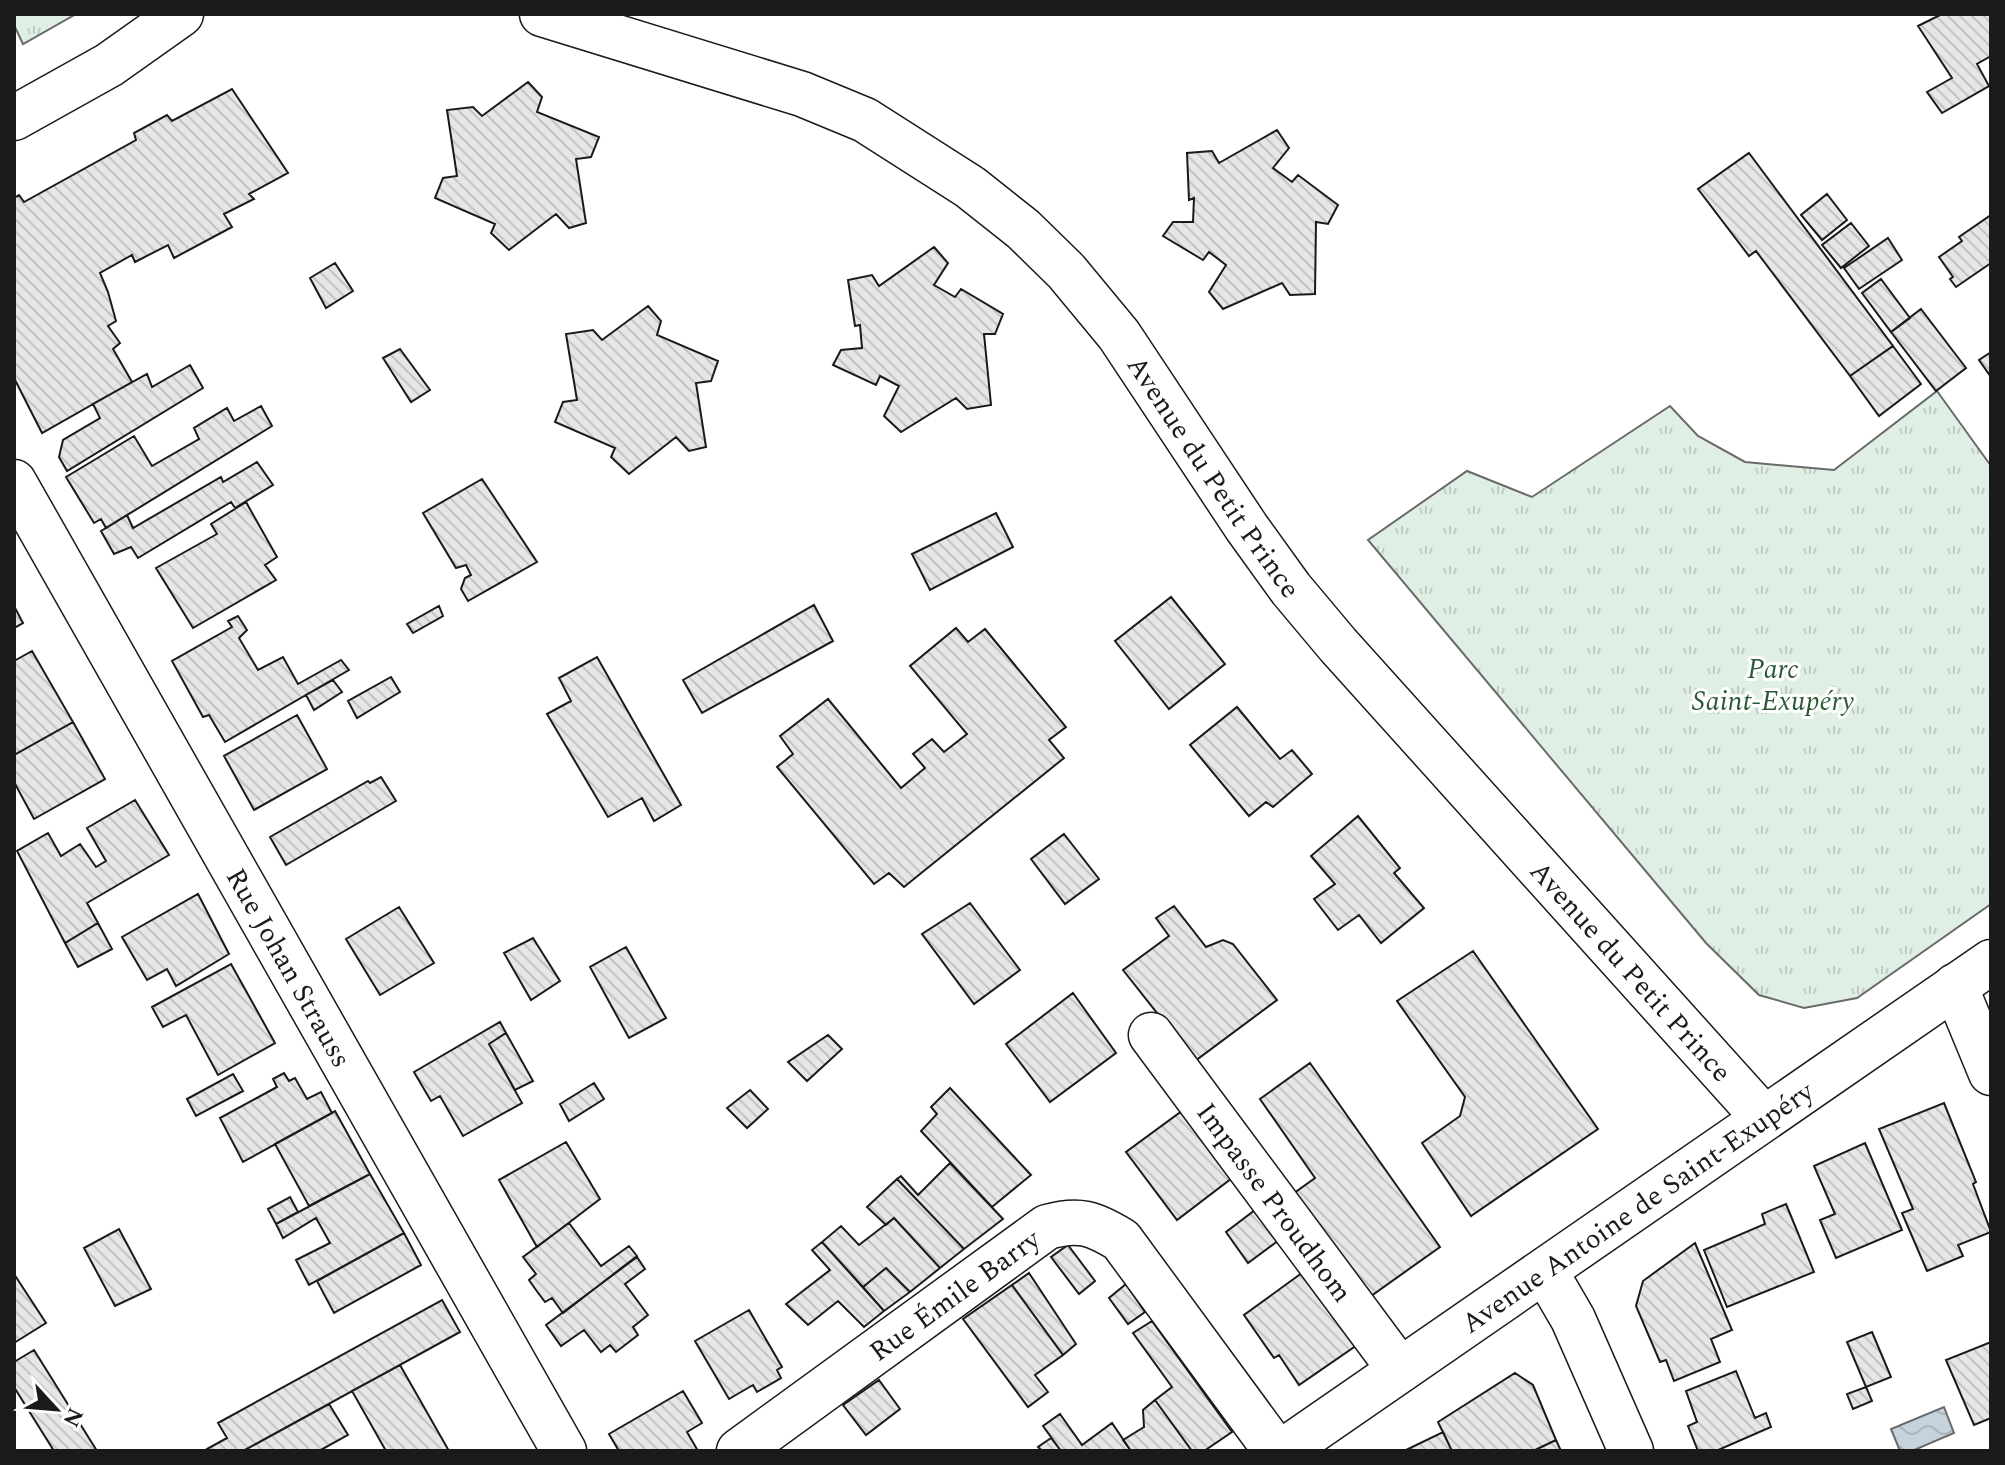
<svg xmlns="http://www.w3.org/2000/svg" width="2005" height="1465" font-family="Spectral,serif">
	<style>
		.park { fill: url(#park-tufts); stroke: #6a6a6a; stroke-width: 2 }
		.water { fill: url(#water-waves); stroke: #6a6a6a; stroke-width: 2 }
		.building { fill: url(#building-back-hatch); stroke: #1a1a1a; stroke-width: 2 }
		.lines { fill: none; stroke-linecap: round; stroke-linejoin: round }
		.minor-casing { stroke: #1a1a1a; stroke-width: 47 }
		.major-casing { stroke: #1a1a1a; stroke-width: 47 }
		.minor { stroke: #fff; stroke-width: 44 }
		.major { stroke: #fff; stroke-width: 44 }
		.labels { text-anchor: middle; stroke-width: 6; stroke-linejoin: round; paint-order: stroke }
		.street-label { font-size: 28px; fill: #1a1a1a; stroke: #fff }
		.park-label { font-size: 28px; font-style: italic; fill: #2b5a34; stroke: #fff }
	</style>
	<defs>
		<pattern id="park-tufts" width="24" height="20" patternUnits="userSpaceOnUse" patternTransform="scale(2)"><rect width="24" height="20" fill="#e0efe3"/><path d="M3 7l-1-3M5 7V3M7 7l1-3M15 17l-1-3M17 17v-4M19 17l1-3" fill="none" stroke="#c0ccc2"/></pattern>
		<pattern id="water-waves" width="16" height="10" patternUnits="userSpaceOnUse" patternTransform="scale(2)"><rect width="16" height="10" fill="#c6d2dc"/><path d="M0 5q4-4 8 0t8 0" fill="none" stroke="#aab4bc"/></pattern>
		<pattern id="building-back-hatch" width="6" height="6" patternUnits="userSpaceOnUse" patternTransform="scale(2)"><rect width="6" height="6" fill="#e6e6e6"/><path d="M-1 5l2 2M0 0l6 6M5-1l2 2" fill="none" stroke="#c5c5c5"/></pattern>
	</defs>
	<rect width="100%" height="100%" fill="#fff"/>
	<path class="park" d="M14 14H76L23 44 14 25Z
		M1937 391 1991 466V904L1857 998 1804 1008 1759 995 1706 943 1368 540 1467 471 1532 497 1670 406 1698 436 1745 462 1834 470Z"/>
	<path class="water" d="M1944 1407 1954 1433 1912 1451H1900L1891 1429Z"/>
	<path class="building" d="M1942 14H1991V56L1977 64 1989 86 1942 113 1927 92 1952 78 1918 26Z
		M528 82 542 97 537 112 599 137 591 157 576 159 586 223 569 228 556 214 509 250 491 233 495 224 435 198 443 178 457 176 447 110 473 107 482 116Z
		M232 89 288 173 249 194 254 199 224 214 232 227 174 258 168 245 135 262 132 255 100 273 108 292 116 321 108 326 120 343 113 349 132 382 42 433 14 378V198L19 195 24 202 136 140 134 133 167 115 172 121Z
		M1277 130 1289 148 1273 168 1292 182 1298 175 1338 205 1328 224 1316 222 1315 294 1290 295 1282 283 1223 309 1209 292 1226 265 1209 252 1203 260 1163 236 1173 222H1193L1194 198 1189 200 1187 153 1212 151 1219 163Z
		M1749 153 1893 346 1850 376 1756 251 1749 256 1698 189Z
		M1827 194 1847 220 1822 240 1801 215Z
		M1991 215V263L1956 287 1950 279 1953 277 1939 257 1962 241 1959 237Z
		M1851 223 1869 246 1841 268 1822 245Z
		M1888 238 1902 260 1859 289 1844 268Z
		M934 247 948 263 934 285 955 297 961 289 1003 314 995 334H984L991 405 967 409 956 398 901 432 884 416 899 386 880 376 876 385 833 365 841 350 862 348 860 325 855 326 848 280 872 275 879 286Z
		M335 263 353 291 326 308 310 278Z
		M1881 279 1910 318 1891 332 1862 293Z
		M648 306 661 321 657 335 718 361 711 381 696 383 706 447 689 451 676 437 629 474 611 457 615 448 555 422 563 402 577 400 566 334 593 330 602 340Z
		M1921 309 1966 368 1936 391 1891 332Z
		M1893 346 1921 384 1879 416 1850 376Z
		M400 349 430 390 411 402 383 358Z
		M1991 352V377L1979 360Z
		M190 365 203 388 67 471 59 457 63 440 100 418 93 404 147 374 152 387Z
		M261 406 272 426 106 528 101 519 94 523 66 477 134 436 152 466 199 439 194 428 227 408 234 421Z
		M257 462 273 485 235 508 231 502 138 558 131 547 114 554 101 531 127 515 133 528 221 477 223 482Z
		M482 479 537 562 468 601 461 589 465 578 471 575 466 565 456 568 423 513Z
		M246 502 277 557 265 565 276 580 193 628 156 568 217 534 211 524Z
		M996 513 1013 547 930 590 912 554Z
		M1171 597 1225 664 1169 709 1115 641Z
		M814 605 833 641 702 713 683 680Z
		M14 606 23 623 14 628Z
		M439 606 443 616 413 633 407 624Z
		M238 616 247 630 239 638 258 670 283 657 298 684 341 660 349 670 225 742 209 715 203 717 172 661 232 627 228 621Z
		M956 628 968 642 985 629 1066 727 1049 740 1064 758 904 887 889 873 874 884 777 767 793 754 780 736 828 699 901 788 925 768 913 754 932 739 944 752 967 734 910 666Z
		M32 651 73 722 14 755V661Z
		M597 657 681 805 654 821 642 798 608 817 547 714 571 701 559 678Z
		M391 677 400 692 357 718 348 701Z
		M333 680 342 692 314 710 306 695Z
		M1237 707 1280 759 1292 750 1312 774 1273 807 1266 802 1249 816 1190 745Z
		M297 715 327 769 254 810 224 756Z
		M73 722 105 779 34 819 14 782V755Z
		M381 777 396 801 286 865 270 837 368 781 370 783Z
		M135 800 169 855 87 903 98 923 65 943 17 851 48 833 61 856 80 844 96 867 106 861 87 828Z
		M1358 816 1400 868 1394 873 1424 908 1381 943 1359 915 1338 930 1314 899 1335 884 1311 856Z
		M1064 834 1099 879 1065 904 1031 859Z
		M198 894 229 954 176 986 167 969 147 980 122 937Z
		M970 903 1020 970 974 1004 922 934Z
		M1174 906 1206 947 1223 940 1233 944 1277 1000 1195 1061 1123 970 1169 936 1156 918Z
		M399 907 434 963 380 995 346 939Z
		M98 923 112 949 78 967 65 943Z
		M533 938 560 981 531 1000 504 953Z
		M626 947 666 1018 629 1038 590 967Z
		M1473 951 1598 1129 1471 1216 1422 1143 1460 1116 1465 1097 1397 1001Z
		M231 964 275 1043 218 1075 186 1015 163 1027 152 1007Z
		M1073 993 1116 1053 1050 1102 1006 1044Z
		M500 1022 506 1033 489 1044 522 1103 463 1136 440 1096 431 1101 414 1072Z
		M506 1033 533 1081 515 1090 489 1044Z
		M828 1035 842 1049 807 1081 788 1062Z
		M1310 1063 1440 1247 1364 1301 1290 1196 1315 1178 1260 1099Z
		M284 1073 289 1081 295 1078 307 1099 321 1092 332 1113 243 1162 220 1118 277 1087 273 1079Z
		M233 1074 243 1091 196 1116 187 1099Z
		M594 1083 604 1099 569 1121 560 1104Z
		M950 1088 1031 1175 992 1207 921 1131 937 1114 931 1107Z
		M750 1090 768 1109 747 1128 727 1108Z
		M1944 1103 1976 1182 1973 1184 1991 1232 1958 1245 1963 1256 1927 1271 1902 1213 1913 1209 1879 1129Z
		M1186 1108 1236 1175 1177 1220 1126 1152Z
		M335 1111 370 1174 309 1206 275 1144Z
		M566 1142 600 1199 537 1247 499 1180Z
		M1865 1143 1902 1230 1836 1258 1820 1220 1835 1214 1814 1166Z
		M950 1163 1003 1219 964 1249 897 1179 901 1176 918 1195Z
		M370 1174 404 1233 309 1285 296 1260 330 1243 316 1218 283 1238 276 1224Z
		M897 1179 964 1249 940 1268 894 1218 886 1225 867 1207Z
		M290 1197 298 1212 276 1224 268 1209Z
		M1786 1204 1814 1272 1727 1307 1704 1250 1765 1224 1762 1214Z
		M1259 1207 1282 1238 1248 1263 1226 1232Z
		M894 1218 940 1268 910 1292 886 1268 863 1287 822 1242 841 1226 859 1245Z
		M569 1223 601 1266 629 1246 637 1256 563 1313 552 1298 545 1302 536 1290 529 1280 536 1274 523 1257Z
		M119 1229 151 1289 115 1306 84 1248Z
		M404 1233 421 1265 334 1313 317 1281Z
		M822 1242 884 1311 864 1327 838 1301 808 1325 786 1304 830 1270 812 1250Z
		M1695 1243 1732 1330 1711 1339 1720 1362 1674 1381 1666 1360 1660 1362 1636 1306 1643 1281Z
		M1068 1245 1095 1281 1079 1294 1051 1257Z
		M637 1257 645 1269 625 1284 648 1315 633 1327 638 1335 616 1352 610 1345 601 1352 584 1330 561 1346 546 1325Z
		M886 1268 910 1292 884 1311 863 1287Z
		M1306 1270 1360 1343 1299 1385 1279 1355 1274 1358 1244 1315Z
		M1029 1273 1076 1344 1063 1355 1012 1285Z
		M14 1274 46 1323 14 1343Z
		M1126 1284 1145 1312 1128 1324 1109 1298Z
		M1012 1285 1063 1355 1035 1375 1048 1392 1028 1407 963 1319Z
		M442 1300 460 1332 243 1451H208L207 1449 227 1438 218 1423Z
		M749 1310 782 1367 777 1370 781 1378 757 1392 753 1385 729 1399 695 1341Z
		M1152 1321 1232 1432 1204 1451H1192L1155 1400 1172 1387 1133 1333Z
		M1872 1332 1891 1377 1866 1387 1847 1342Z
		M1991 1342V1418L1974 1425 1946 1360Z
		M34 1350 97 1451H54L14 1387V1362Z
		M400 1365 449 1451H386L352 1391Z
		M1736 1371 1755 1418 1766 1413 1771 1427 1716 1451H1698L1688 1426 1697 1422 1686 1391Z
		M1515 1373 1533 1385 1556 1440 1533 1451H1452L1438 1422Z
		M879 1380 900 1409 866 1435 843 1405Z
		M1866 1387 1872 1401 1853 1409 1847 1394Z
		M683 1391 702 1423 687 1432 698 1451H619L609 1434Z
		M1155 1400 1192 1451H1131L1123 1440 1144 1427 1143 1410Z
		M329 1404 348 1435 319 1451H243Z
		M1060 1414 1082 1445 1112 1423 1131 1451H1061L1043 1426Z
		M1443 1432 1452 1451H1404Z
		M1051 1438 1061 1451H1042L1038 1447Z
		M1556 1440 1561 1451H1533Z"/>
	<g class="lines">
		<g class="minor-casing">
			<g id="minor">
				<path id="s1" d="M542 14 802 94 865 120 970 187 1023 229 1066 271 1119 335 1247 528 1291 589 1338 645 1763 1117"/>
				<path d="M14 118 109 65 181 14"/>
				<path id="s2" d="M14 482 564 1451"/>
				<path d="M1955 986 1991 1073"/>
				<path id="s3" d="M1151 1035 1400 1370"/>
				<path d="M1545 1271 1573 1319 1631 1451"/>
				<path id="s4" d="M739 1451 1047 1227C1079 1218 1093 1223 1121 1240L1276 1451"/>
			</g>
		</g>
		<g class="major-casing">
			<g id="major">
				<path id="s5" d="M1283 1451 1991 962"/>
			</g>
		</g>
		<use href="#minor" class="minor"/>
		<use href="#major" class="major"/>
	</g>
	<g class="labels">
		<g class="street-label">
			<text dy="10" stroke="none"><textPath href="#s1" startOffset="846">Avenue du Petit Prince</textPath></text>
			<text dy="10" stroke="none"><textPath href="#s2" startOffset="558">Rue Johan Strauss</textPath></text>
			<text dy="10" stroke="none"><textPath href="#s1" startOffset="1494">Avenue du Petit Prince</textPath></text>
			<text dy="10" stroke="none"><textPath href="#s3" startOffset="208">Impasse Proudhom</textPath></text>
			<text dy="10" stroke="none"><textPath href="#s5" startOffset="430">Avenue Antoine de Saint-Exupéry</textPath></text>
			<text dy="10" stroke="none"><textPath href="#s4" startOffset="266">Rue Émile Barry</textPath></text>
		</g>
		<g class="park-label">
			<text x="1773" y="678">Parc<tspan x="1773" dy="32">Saint-Exupéry</tspan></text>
		</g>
	</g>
	<rect width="2005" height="1465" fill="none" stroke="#1a1a1a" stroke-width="32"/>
	<g transform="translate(56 1409) rotate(116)" stroke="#ffffff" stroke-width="6" paint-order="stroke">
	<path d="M0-6L14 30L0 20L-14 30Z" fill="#1a1a1a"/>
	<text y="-12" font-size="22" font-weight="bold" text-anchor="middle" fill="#1a1a1a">N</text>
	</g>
</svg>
